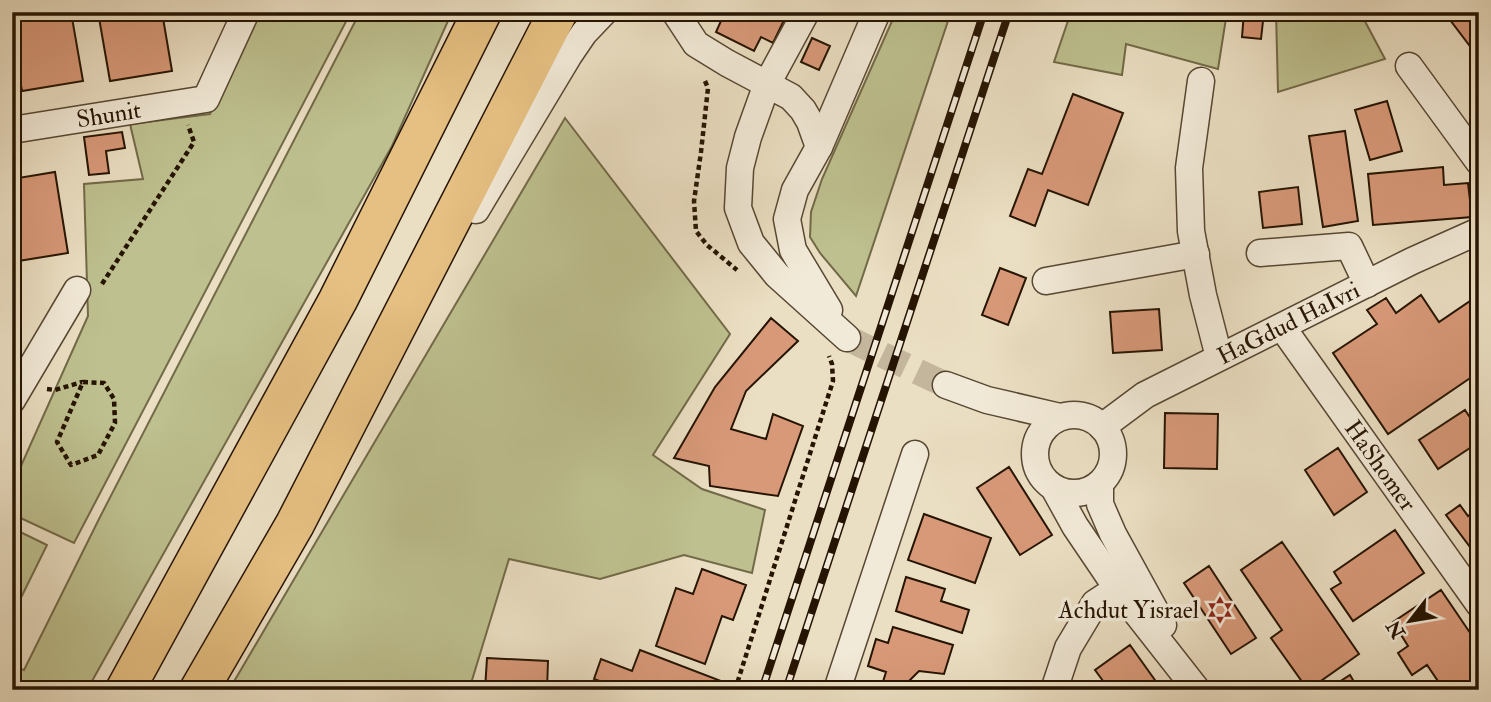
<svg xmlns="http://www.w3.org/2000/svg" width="1491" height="702" font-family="'IM FELL Double Pica',serif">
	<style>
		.green { fill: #bec08f; stroke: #726a48; stroke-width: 2 }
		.building { fill: #d89979; stroke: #261402; stroke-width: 2 }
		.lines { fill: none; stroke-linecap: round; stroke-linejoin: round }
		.minor-tunnel { stroke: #c4b69c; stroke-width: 26; stroke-dasharray: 26 13; stroke-linecap: butt }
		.minor-casing { stroke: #574732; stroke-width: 29 }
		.highway-casing { stroke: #261402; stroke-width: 41 }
		.path { stroke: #261402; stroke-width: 4.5; stroke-dasharray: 5 3.5; stroke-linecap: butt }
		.minor { stroke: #f2ead8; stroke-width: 26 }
		.highway { stroke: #e6c082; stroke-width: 38 }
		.rail-casing { stroke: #261402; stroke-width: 8 }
		.rail { stroke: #f2ead8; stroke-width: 5; stroke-dasharray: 16; stroke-linecap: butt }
		.labels { text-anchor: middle; stroke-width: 7; stroke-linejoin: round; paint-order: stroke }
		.street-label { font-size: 24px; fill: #261402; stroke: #f2ead8 }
		.poi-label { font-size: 24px; fill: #261402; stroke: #f2ead8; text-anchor: end }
	</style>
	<rect width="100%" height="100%" fill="#ebdfc3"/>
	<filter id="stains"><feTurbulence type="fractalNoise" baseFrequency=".00286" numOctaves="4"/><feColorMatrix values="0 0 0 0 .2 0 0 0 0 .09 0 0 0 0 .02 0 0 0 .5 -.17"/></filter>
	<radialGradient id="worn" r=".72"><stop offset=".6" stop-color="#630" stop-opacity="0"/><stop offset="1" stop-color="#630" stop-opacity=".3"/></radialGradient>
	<path class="green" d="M256 12H351L74 543 12 514V486L88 316 84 184 143 179 130 124 210 114Z
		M360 12H452L392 146 87 690H12V666L24 670 100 517Z
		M896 12H951L856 296 820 253 810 237 811 212 822 179Z
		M1071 12H1227L1218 69 1126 44 1122 75 1054 62Z
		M1276 12H1360L1385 59 1278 92Z
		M565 118 730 334 653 455 702 489 765 510 752 573 684 555 600 579 509 559 469 690H229Z
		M12 528 47 545 12 616Z"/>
	<path class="building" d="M12 12H71L83 81 22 91 12 35Z
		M98 12H162L172 71 110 81Z
		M725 12H788L773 43 761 37 754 51 716 32Z
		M1244 12H1264L1261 39 1242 37Z
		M1444 12H1479V58Z
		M812 38 830 46 819 70 801 62Z
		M1073 94 1123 113 1088 205 1048 190 1035 226 1010 216 1028 169 1042 174Z
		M1387 101 1402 151 1370 160 1355 110Z
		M1345 131 1358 221 1323 227 1309 136Z
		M122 132 125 148 106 151 109 173 89 175 84 137Z
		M1443 167 1444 185 1468 183 1472 217 1373 225 1368 174Z
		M55 172 68 253 12 262V179Z
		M1298 187 1302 224 1263 228 1259 192Z
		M1000 268 1026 278 1008 325 982 315Z
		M1421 295 1439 322 1479 295V372L1388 434 1333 353 1377 324 1367 310 1386 298 1396 313Z
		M1159 309 1162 350 1113 353 1110 312Z
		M771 318 798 341 746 391 731 429 766 439 773 414 803 426 778 496 710 486 709 466 674 458 715 387Z
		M1465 410 1479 431V442L1438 469 1419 440Z
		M1165 413 1218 414 1217 469 1164 468Z
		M1338 448 1367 492 1334 515 1305 470Z
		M1009 467 1052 535 1020 555 977 488Z
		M1460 505 1468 516 1479 508V559L1446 515Z
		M924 514 991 538 975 583 908 560Z
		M1395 530 1424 573 1353 621 1331 589 1341 583 1334 572Z
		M1282 542 1359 654 1308 690 1271 638 1282 630 1241 570Z
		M1209 566 1256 638 1231 654 1184 583Z
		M702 569 746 585 733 620 722 616 705 664 656 646 676 588 693 594Z
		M906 577 945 589 941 601 969 610 962 633 896 611Z
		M1441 590 1479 646V690H1444L1427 665 1412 675 1398 653 1408 646 1393 622Z
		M893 627 953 645 944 674 919 671 907 683 882 685 886 672 868 666 876 639 888 643Z
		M1130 645 1162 690H1100L1106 685 1095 670Z
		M640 650 721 681 717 690H621V689L594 679 601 659 632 671Z
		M487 658 548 661 547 690H485Z
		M1350 675 1359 690H1327Z"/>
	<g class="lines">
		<path class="minor-tunnel" d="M847 338 946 385"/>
		<g class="minor-casing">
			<g id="minor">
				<path d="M675 12 696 44 727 63 791 97 803 110 810 122 819 147"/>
				<path d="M806 12 767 84 748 137 740 168 738 208 751 243 777 275 847 338"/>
				<path d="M1409 66 1479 162"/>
				<path d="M1201 81 1189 168 1191 231 1203 295 1219 357"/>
				<path id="s1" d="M12 130 206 99 246 12"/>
				<path d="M476 210 569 55 584 33 604 12"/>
				<path d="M1260 253 1349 246 1367 284"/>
				<path d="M1046 281 1196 254"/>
				<path d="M829 310 793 250 787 219 795 190 819 147 877 12"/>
				<path id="s2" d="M1282 327 1479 604"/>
				<path d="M946 385 987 400 1060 417"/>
				<path d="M12 400 77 290"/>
				<circle cx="1074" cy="454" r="39"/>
				<path id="s3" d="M1102 427 1145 395 1412 261 1479 231"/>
				<path d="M1100 484V504L1113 534 1163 625"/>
				<path d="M1054 488 1075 526 1117 588 1197 690"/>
				<path d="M837 690 915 454"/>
				<path d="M1054 690 1068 648 1095 603 1130 580"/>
			</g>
		</g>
		<g class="highway-casing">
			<path id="highway" d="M125 690 338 300 482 12
				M199 690 295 524 558 12"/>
		</g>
		<path class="path" d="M705 81 708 88 701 152 694 201 696 231 707 245 737 270
			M102 284 194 142 188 125
			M83 382 104 383 114 399 115 423 98 455 71 465 57 442Z
			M47 389 55 390 82 382
			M735 690 833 381 832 364 829 356"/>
		<use href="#minor" class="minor"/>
		<use href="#highway" class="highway"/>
		<g class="rail-casing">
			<path id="rail" d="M762 690 984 12
				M786 690 1009 12"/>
		</g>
		<use href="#rail" class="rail"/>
	</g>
	<defs>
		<g id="synagogue-bare" transform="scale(2.1)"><path d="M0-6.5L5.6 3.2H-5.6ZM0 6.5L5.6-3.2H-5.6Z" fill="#8f2418" stroke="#f2ead8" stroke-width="2.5" paint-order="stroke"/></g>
	</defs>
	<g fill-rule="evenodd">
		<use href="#synagogue-bare" x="1220" y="610"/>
	</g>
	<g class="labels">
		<g class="street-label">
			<text dy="8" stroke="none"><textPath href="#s1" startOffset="98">Shunit</textPath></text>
			<text dy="8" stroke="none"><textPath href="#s3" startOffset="214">HaGdud HaIvri</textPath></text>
			<text dy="8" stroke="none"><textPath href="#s2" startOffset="170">HaShomer</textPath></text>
		</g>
		<g class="poi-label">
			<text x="1199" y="618">Achdut Yisrael</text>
		</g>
	</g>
	<rect width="1491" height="702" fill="none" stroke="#ebdfc3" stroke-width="42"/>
	<rect x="14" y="14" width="1463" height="674" fill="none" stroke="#261402" stroke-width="3.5"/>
	<rect x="21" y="21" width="1449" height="660" fill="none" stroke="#261402" stroke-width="2"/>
	<g transform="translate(1410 621) rotate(239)" stroke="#f2ead8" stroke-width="5" paint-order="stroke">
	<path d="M0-5L12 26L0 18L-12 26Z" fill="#261402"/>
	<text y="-10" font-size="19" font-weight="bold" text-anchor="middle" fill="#261402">N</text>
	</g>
	<rect width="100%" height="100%" filter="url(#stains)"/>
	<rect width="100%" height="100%" fill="url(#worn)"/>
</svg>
